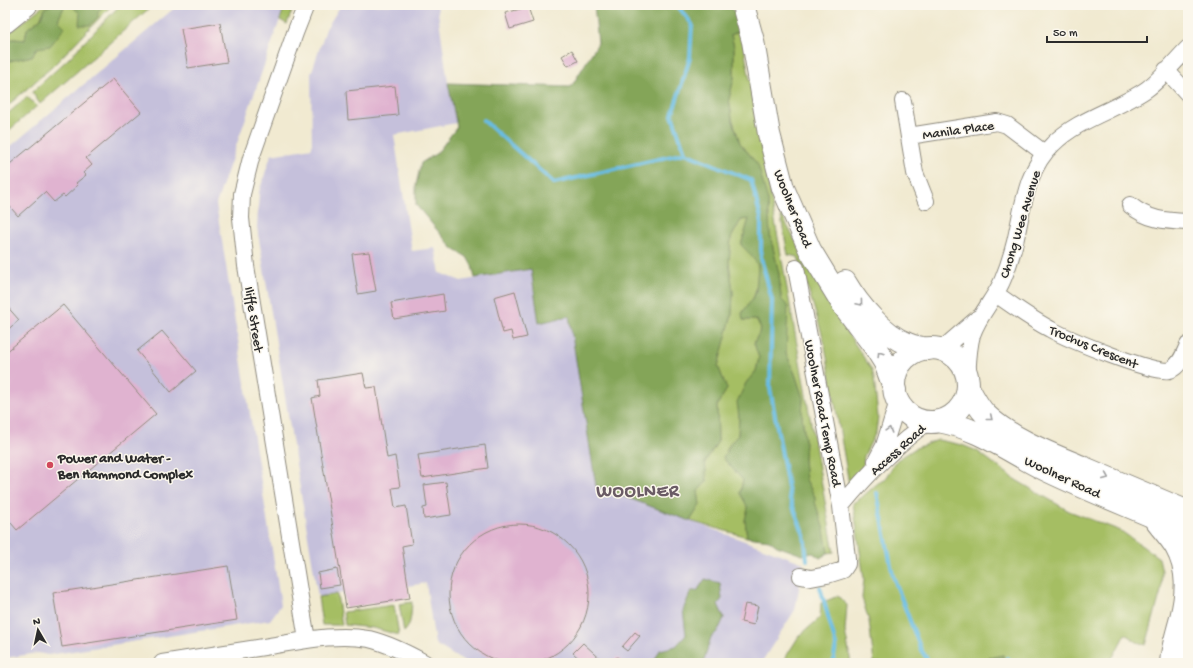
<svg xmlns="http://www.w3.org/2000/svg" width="1193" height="668" font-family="'Gochi Hand',sans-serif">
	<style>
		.industrial { fill: #c5c0db }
		.green { fill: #a5be63; stroke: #687447 }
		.forest { fill: #84a559; stroke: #586842 }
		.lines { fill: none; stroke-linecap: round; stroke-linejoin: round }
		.stream { stroke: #67bde4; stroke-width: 4 }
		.building { fill: #e0b3d0 }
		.street-casing { stroke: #8e8a7e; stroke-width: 18 }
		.secondary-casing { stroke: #8e8a7e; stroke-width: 24 }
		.primary-casing { stroke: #8e8a7e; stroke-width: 24 }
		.highway-casing { stroke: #8e8a7e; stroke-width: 24 }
		.street { stroke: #fff; stroke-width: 16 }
		.secondary { stroke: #fff; stroke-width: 22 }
		.primary { stroke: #fff; stroke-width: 22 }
		.highway { stroke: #fff; stroke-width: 22 }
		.oneway { stroke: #a0a0a0 }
		.poi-dot { fill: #d1495b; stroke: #fbf7ec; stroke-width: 1.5 }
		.labels { text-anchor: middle; stroke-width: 3; stroke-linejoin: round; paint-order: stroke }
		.street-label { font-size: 14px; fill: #2b2b2b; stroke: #fbf7ec }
		.poi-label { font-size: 14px; font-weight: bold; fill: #2b2b2b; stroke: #fbf7ec; text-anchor: start }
		.district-label { font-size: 18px; font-weight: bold; letter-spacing: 1px; fill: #6a5b65; stroke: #fbf7ec }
	</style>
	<rect width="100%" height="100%" fill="#fbf7ec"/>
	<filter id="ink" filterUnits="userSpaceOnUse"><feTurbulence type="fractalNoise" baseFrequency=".025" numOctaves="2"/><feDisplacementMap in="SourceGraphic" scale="8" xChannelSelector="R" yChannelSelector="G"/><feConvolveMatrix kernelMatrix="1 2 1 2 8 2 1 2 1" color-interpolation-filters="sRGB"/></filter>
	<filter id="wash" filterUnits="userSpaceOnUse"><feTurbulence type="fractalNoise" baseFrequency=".012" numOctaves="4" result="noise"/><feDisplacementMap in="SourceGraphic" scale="16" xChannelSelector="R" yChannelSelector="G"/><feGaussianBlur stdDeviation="0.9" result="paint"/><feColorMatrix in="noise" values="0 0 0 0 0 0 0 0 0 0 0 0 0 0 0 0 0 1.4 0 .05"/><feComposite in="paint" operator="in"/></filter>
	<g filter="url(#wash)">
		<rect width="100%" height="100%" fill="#f1ead1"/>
		<path class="industrial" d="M178 5H285L216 204 281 605 270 620 48 655 38 653 5 658V151Z
			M341 5H437L448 83 456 123 394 135 412 251 435 248 440 273 461 281 531 269 539 323 569 316 596 486 804 563 795 610 761 663H466L435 644 426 583 408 586 410 598 346 608 343 593 318 597 257 227 259 192 271 155 312 148 311 74 326 29Z"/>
		<path class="green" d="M44 5H50L45 8 41 18 27 29 25 40 13 39 5 42V36Z
			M62 5H73C78 18 97 13 104 5H112L53 66 5 108V62L32 56 58 20 64 7Z
			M120 5H153L40 104 32 92 68 59Z
			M285 5H294L287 24 280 20Z
			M741 30 834 552 828 553 824 530 814 502 815 497 806 480 804 460 805 440 802 416 803 398 795 374 786 353 779 274 770 235 768 201 750 155 740 143 732 118 729 99 734 78V47L731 35Z
			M27 97 34 103 37 106 5 134V116Z
			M780 212 830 306 872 370 874 378 878 417 876 432 864 456 863 468 853 484H849L824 340 798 257 788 255Z
			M749 219 741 245C746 250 754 256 757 264 759 268 756 294 753 298 748 307 742 309 743 320H757L761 329 754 343 759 358 756 371 746 383 738 402 739 417 738 435 730 444 723 458 743 480 740 493 749 508 745 520 747 537 690 521 700 505 698 491 707 481 705 462 718 441 717 405 727 389 718 366 732 314 733 292 729 262 731 238 741 220Z
			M938 440 962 445 977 451 1016 480 1069 511 1121 531 1159 558 1162 571 1161 591 1146 645 1137 642 1125 634 1113 657 1105 663H1003V655L989 658 987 663H874L869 621 862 598 864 579 853 503 861 498 878 483 884 480 897 460 916 448Z
			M337 594 342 625H322L318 597Z
			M838 596 847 605 845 631 851 663H782L799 636 820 618 821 603Z
			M412 602C411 612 412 625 404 632L399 604Z
			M394 605 399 635 373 628 345 625 343 612Z"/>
		<path class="forest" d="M50 5H62L64 7 58 20 65 27 50 46 37 48 32 56 5 62V42L13 39 25 40 27 29 41 18 45 8Z
			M73 5H104V6L98 11V17L90 25H79L80 13 75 9Z
			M594 5H731L741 30 731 35 734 47V78L729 99 732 118 740 143 758 165 768 201 770 235 779 274 781 299 788 306 786 353 795 374 803 398 802 416 805 440 804 460 806 480 815 497V502L824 530 828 553 820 558 813 553 802 555 777 546 769 540 747 537 745 520 748 508 740 493 743 480 723 458 730 444 738 435 739 417 737 402 746 383 756 371 759 358 754 343 761 329 757 320H743L742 313 754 297 756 291 758 265 749 253 741 245 749 219 741 220 731 238 729 262 733 292 732 314 718 366 727 389 717 405 718 441 705 462 707 481 698 491 700 505 690 521 596 486 569 316 539 323 531 269 475 278 472 266 467 257 453 249 416 205V185L421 163 437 153 457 127 448 83 571 87 598 43Z
			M705 579 720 583 722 599 718 604 724 618 718 631 711 637 703 663H653L660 650 676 646 686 635 683 610 691 591H697Z
			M1003 655V663H987L989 658Z"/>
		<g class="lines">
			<path class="stream" d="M677 5 692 24 690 58 672 115 685 153 751 180 761 218V258L772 300 770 388 790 499 804 535 807 560
				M483 120 554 183 685 153
				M877 493 893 576 921 650 930 663
				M820 587 836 645 833 663
				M1007 658 1014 663"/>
		</g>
		<g id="blocks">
			<path class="building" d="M528 7 533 22 510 29 505 13Z
				M220 23 227 62 188 68 181 29Z
				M572 50 578 61 568 66 562 56Z
				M113 79 141 112 86 158 92 165 83 173 86 175 76 183 78 185 65 197 63 195 54 202 45 192 18 216 5 201V168Z
				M395 86 398 115 348 120 346 91Z
				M369 252 376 291 358 294 352 254Z
				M515 291 527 337 513 340 511 331 503 333 494 297Z
				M443 294 445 311 394 319 391 303Z
				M5 304 19 320 5 332Z
				M63 305 156 414 17 530 5 516V353Z
				M162 331 196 371 171 392 137 351Z
				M363 373 366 388 376 387 387 458 395 456 400 487 392 488 395 508 406 506 412 544 402 546 410 598 346 608 312 398 320 396 318 380Z
				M485 445 488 468 422 478 418 455Z
				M446 482 451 515 424 519 423 508 427 507 424 485Z
				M449 594a70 70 0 1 1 140 0a70 70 0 1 1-140 0Z
				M228 566 237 620 62 647 53 593Z
				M337 569 340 585 320 588 318 573Z
				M745 604 758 606 754 625 741 622Z
				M635 632 640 636 627 651 622 647Z
				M583 643 605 663H584L573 653Z
				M617 657 624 663H611Z"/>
		</g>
	</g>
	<g filter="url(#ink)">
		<use href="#blocks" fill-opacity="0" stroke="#8e8a7e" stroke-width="1"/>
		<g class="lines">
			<g class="street-casing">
				<path id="street" d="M306 5 295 33 251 158 242 194 241 218 246 266 307 640
					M1166 70 1188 94
					M903 101 915 173 926 201
					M909 136 997 122 1007 125 1044 153
					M1130 205C1148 220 1165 221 1188 222
					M796 268 841 506 847 558V564L843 570 827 575 811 578 801 576
					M996 294C1013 306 1031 319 1050 329 1066 338 1157 376 1170 370 1180 366 1184 354 1188 345
					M941 350 978 318
					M967 380C968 365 968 349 972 335 979 314 995 299 1003 279 1008 267 1012 254 1015 242 1023 208 1026 169 1053 144 1079 118 1117 110 1147 89 1162 78 1175 61 1188 48
					M876 461 884 446 898 401
					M841 506C867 475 894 446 928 422
					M162 663C198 657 234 652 270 646 302 641 336 633 369 639 389 644 407 653 425 663"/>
			</g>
			<g class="secondary-casing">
				<path id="secondary" d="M743 5 753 41 769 134 783 188 810 250 844 306 875 347 885 363 895 390
					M845 282C858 304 883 335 908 344 915 347 922 348 929 349
					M894 385a37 37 0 1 1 74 0a37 37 0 1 1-74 0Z
					M968 387C973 397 978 407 986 415 1011 439 1051 454 1082 467 1117 482 1153 497 1188 512
					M938 421C978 427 1012 454 1048 471 1094 493 1142 511 1188 532
					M1154 518C1161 528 1170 537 1176 547 1189 570 1187 594 1181 618 1177 634 1172 647 1171 663"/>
			</g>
			<g class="primary-casing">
				<path id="primary" d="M1180 663 1188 637"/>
			</g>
			<g class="highway-casing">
				<path id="highway" d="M5 22 26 5"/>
			</g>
			<use href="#street" class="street"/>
			<use href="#secondary" class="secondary"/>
			<use href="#primary" class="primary"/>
			<use href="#highway" class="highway"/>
		</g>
		<defs><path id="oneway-chevron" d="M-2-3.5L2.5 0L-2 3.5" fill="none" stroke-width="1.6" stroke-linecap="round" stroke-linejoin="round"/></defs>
		<g class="oneway">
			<use href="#oneway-chevron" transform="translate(860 303) rotate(50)"/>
			<use href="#oneway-chevron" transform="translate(880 354) rotate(-122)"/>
			<use href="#oneway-chevron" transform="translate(990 418) rotate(39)"/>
			<use href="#oneway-chevron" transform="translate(889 430) rotate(-73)"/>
			<use href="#oneway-chevron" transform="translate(1106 477) rotate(23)"/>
		</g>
	</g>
	<circle class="poi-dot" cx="50" cy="465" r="4"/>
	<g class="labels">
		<g class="street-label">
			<text transform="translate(958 129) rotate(-8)" y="5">Manila Place</text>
			<text transform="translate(794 208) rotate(68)" y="5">Woolner Road</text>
			<text transform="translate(1019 224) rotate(-73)" y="5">Chong Wee Avenue</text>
			<text transform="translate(255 319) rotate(81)" y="5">Iliffe Street</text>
			<text transform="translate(1094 346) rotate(22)" y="5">Trochus Crescent</text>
			<text transform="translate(824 413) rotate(79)" y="5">Woolner Road Temp Road</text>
			<text transform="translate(897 449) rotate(-42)" y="5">Access Road</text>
			<text transform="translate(1063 476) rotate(25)" y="5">Woolner Road</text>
		</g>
		<g class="poi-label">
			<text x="58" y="462">Power and Water -<tspan x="58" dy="16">Ben Hammond Complex</tspan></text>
		</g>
		<g class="district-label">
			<text x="638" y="496">WOOLNER</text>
		</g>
	</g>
	<rect width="1193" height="668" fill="none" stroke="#fbf7ec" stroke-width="20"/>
	<g transform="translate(38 630) rotate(351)" stroke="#fbf7ec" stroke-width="3" paint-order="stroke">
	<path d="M0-3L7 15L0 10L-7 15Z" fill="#2b2b2b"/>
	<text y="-6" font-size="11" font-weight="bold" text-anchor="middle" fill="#2b2b2b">N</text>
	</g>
	<path d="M1047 36v6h100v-6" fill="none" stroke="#2b2b2b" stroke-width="2"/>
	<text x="1053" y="36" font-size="12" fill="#2b2b2b" stroke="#fbf7ec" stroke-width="3" paint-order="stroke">50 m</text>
</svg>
